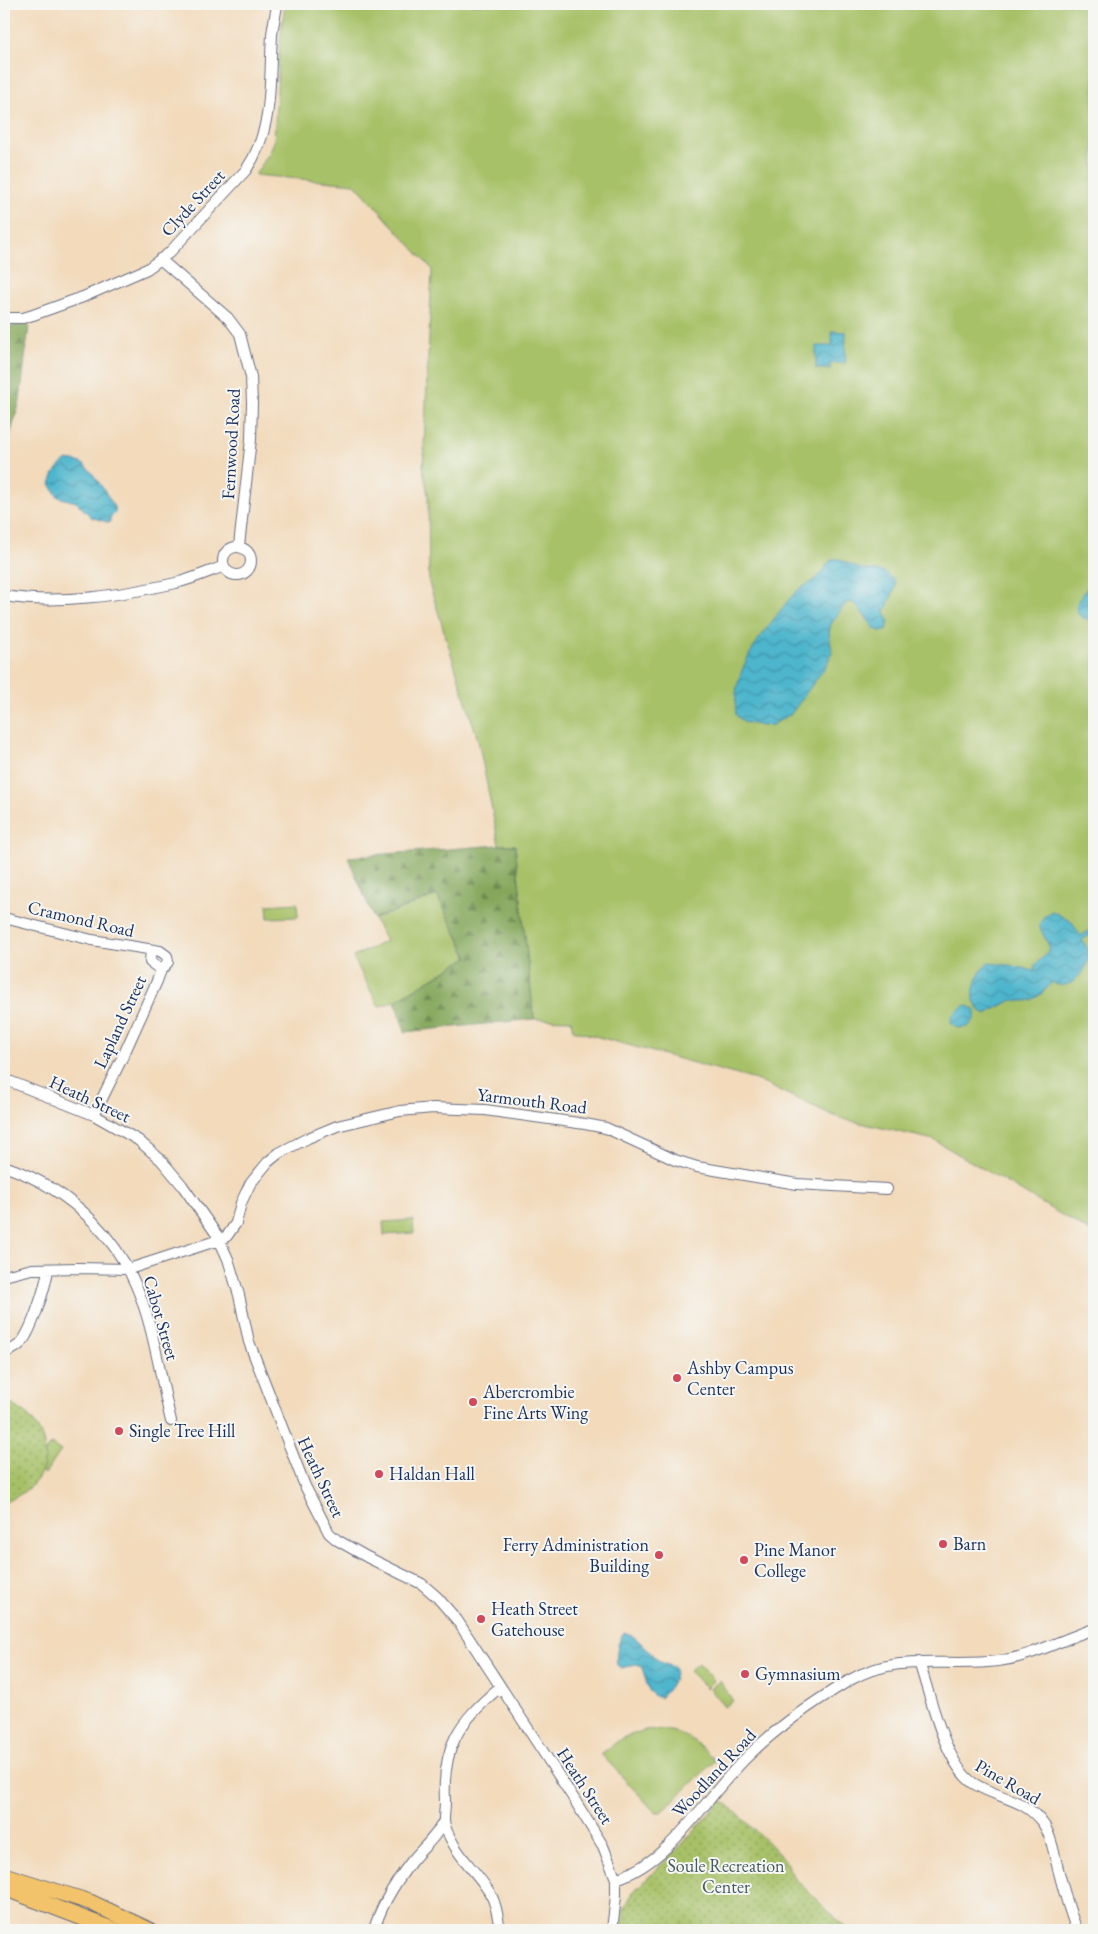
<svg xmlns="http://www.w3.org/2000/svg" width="1098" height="1934" font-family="'EB Garamond',serif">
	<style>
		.green { fill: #a7c167; stroke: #617862 }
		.forest { fill: url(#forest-firs); stroke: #506b5d }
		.park { fill: url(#park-dots); stroke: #617862 }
		.water { fill: url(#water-waves); stroke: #347295 }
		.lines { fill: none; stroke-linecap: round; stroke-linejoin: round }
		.minor-casing { stroke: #666b7f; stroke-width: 12 }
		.highway-casing { stroke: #666b7f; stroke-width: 17 }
		.minor { stroke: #fff; stroke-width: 10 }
		.highway { stroke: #f2c36a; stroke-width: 15 }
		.poi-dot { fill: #d1495b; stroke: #f6f6f2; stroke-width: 2 }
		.labels { text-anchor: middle; stroke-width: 4; stroke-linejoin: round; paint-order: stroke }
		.street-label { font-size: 18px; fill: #1b2f5e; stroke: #f6f6f2 }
		.poi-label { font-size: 18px; fill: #1b2f5e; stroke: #f6f6f2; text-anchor: start }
		.park-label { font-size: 18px; fill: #455b61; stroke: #f6f6f2 }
	</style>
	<defs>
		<pattern id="forest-firs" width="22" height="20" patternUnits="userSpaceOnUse" patternTransform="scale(1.25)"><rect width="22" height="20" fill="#85a75c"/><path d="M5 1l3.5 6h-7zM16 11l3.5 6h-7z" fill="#6c884f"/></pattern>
		<pattern id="park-dots" width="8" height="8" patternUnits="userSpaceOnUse" patternTransform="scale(1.25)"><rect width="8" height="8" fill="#a7c167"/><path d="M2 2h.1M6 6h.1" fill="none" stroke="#879d58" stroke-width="1.8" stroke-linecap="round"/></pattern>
		<pattern id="water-waves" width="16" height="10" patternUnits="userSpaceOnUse" patternTransform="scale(1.25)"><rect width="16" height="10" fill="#4eb5cc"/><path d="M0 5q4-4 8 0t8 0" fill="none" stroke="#4094a9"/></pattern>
	</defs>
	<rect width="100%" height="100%" fill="#f6f6f2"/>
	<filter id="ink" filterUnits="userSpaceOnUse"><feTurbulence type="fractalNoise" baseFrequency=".02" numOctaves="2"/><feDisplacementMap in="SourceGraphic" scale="10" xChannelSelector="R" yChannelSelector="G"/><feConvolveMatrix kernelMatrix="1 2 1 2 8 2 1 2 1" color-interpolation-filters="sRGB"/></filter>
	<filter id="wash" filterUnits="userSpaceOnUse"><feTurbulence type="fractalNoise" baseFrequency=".0096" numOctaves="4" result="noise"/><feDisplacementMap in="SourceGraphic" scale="20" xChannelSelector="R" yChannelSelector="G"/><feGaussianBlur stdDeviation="1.12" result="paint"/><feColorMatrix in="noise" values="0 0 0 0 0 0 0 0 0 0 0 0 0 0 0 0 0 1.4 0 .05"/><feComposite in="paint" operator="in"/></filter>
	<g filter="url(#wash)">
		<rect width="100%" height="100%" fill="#f2dabb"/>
		<path class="green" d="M285 4H1094V1234L934 1140 839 1118 756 1080 573 1030 571 1020 534 1019 515 845H499L478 740 429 583 428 495 423 469 432 269 355 184 255 175 269 153 274 141 280 40Z
			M437 895 468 957 395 1001 379 1007 353 957 386 941 374 919Z
			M297 903 298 917 268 918 267 905Z
			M413 1220 414 1233 384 1235 383 1222Z
			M51 1444 61 1451 45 1474 35 1467Z
			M698 1663 714 1680 706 1688 689 1671Z
			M720 1681 733 1701 724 1707 710 1688Z
			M645 1730C677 1727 695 1738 715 1761L661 1812H655L601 1754 622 1738Z"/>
		<path class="forest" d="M29 325 20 401 4 457V327Z
			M499 845H515L534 1019 405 1032 395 1001 468 957 437 895 374 919 348 857Z"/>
		<path class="park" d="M4 1402C35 1410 57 1449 38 1478 30 1490 16 1497 4 1503Z
			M722 1799 783 1857 795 1879 848 1930H622L624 1909 633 1892 677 1850Z"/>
		<path class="water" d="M832 331 846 332 845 363H830V369H816V346H832Z
			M67 460C72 461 78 461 83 464 91 468 114 504 116 512L110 518V523L91 517 76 502 58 497 50 484C53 474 57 466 67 460Z
			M833 559H839L860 569 884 572 895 581 896 586 885 611 889 621 887 629 883 632 875 629 856 605 852 602 846 603 831 624 829 633 832 652 826 666 791 714 772 725 762 726 744 722 736 715C731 676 754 644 777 615 784 606 791 596 799 589 804 585 811 584 816 579 823 573 825 565 833 559Z
			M1094 568V622L1081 617C1071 604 1081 599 1087 588 1091 582 1092 574 1094 568Z
			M1052 911 1072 922 1080 936 1091 930 1093 933 1082 940 1090 953C1088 966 1075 988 1059 985 1056 985 1054 983 1052 982 1045 991 1035 1002 1023 1001 1018 1001 1016 999 1011 1001 1003 1004 994 1010 986 1014 964 1005 975 975 988 963L1010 965 1034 971 1035 965C1057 944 1048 949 1039 925L1044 916Z
			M967 1005 975 1010V1018L968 1027 958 1028 951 1023C951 1013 959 1009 967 1005Z
			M624 1632C638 1636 647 1651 658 1660 663 1665 670 1664 675 1668 676 1680 669 1689 660 1698 644 1695 648 1677 640 1665L635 1664 622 1668 617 1665C615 1656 618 1640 624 1632Z"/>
	</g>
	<g filter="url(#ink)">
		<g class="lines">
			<g class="minor-casing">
				<path id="minor" d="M160 259 228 318 240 334 251 377 252 403 251 439 239 546
					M4 318H23L33 315 83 297 147 269 169 253 246 170C274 129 269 83 272 35 273 24 276 14 277 4
					M223 561a14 14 0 1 1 28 0a14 14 0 1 1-28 0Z
					M4 596C61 605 121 595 176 583 192 579 208 572 224 566
					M4 918 92 940 160 951 167 956 168 962 161 970 157 981 124 1054 94 1115
					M151 951 150 962 161 970
					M4 1079 94 1115 138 1140 161 1160 182 1185 217 1235 228 1259 239 1295 249 1342 305 1486 329 1533 337 1540 367 1557 422 1584 437 1597 457 1620 572 1796 603 1846 616 1879V1896L612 1930
					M4 1166C74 1190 125 1242 146 1313 157 1348 162 1385 171 1421
					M4 1276 32 1269 78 1268 129 1269 219 1240 227 1236 236 1223 241 1203 250 1184 268 1162 279 1153 308 1138 337 1126 400 1111 433 1108 485 1110 585 1124 606 1128 675 1160 697 1167 797 1184 887 1189
					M4 1352C10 1351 16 1348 21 1343 32 1330 46 1286 48 1269
					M919 1662C930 1695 945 1764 973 1783 997 1799 1025 1797 1044 1825 1051 1836 1054 1852 1057 1865 1063 1887 1068 1909 1077 1930
					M500 1687C459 1722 442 1745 445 1801 445 1808 444 1813 444 1820 444 1827 450 1838 454 1845 464 1863 482 1877 492 1897 497 1907 498 1919 500 1930
					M616 1879C674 1860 707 1794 750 1754 779 1726 815 1701 850 1680 899 1652 945 1668 998 1661 1032 1657 1062 1639 1094 1629
					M374 1930C381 1905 395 1883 411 1862 422 1848 436 1838 443 1822"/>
			</g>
			<g class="highway-casing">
				<path id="highway" d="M4 1875 90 1902 149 1930
					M4 1888 114 1930"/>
			</g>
			<use href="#minor" class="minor"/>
			<use href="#highway" class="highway"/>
		</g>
	</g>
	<g class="poi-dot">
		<circle cx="677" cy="1378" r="5"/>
		<circle cx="473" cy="1402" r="5"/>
		<circle cx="119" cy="1431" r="5"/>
		<circle cx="379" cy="1474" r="5"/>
		<circle cx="943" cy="1544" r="5"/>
		<circle cx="659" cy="1555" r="5"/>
		<circle cx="744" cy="1560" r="5"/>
		<circle cx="481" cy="1619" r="5"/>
		<circle cx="745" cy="1674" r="5"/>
	</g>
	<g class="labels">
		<g class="street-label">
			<text transform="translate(193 203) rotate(-47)" y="6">Clyde Street</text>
			<text transform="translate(231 444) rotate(-87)" y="6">Fernwood Road</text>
			<text transform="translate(81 919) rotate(13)" y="6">Cramond Road</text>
			<text transform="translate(120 1022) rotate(-65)" y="6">Lapland Street</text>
			<text transform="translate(90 1099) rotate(25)" y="6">Heath Street</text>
			<text transform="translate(532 1101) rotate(7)" y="6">Yarmouth Road</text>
			<text transform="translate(161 1318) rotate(74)" y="6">Cabot Street</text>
			<text transform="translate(321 1477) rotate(65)" y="6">Heath Street</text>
			<text transform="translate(714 1773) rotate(-47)" y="6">Woodland Road</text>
			<text transform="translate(1008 1782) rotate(30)" y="6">Pine Road</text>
			<text transform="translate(585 1786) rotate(57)" y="6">Heath Street</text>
		</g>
		<g class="poi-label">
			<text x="687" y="1374">Ashby Campus<tspan x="687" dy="21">Center</tspan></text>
			<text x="483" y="1398">Abercrombie<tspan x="483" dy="21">Fine Arts Wing</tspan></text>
			<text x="129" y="1437">Single Tree Hill</text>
			<text x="389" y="1480">Haldan Hall</text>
			<text x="953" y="1550">Barn</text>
			<text x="649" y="1551" text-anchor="end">Ferry Administration<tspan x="649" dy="21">Building</tspan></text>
			<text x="754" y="1556">Pine Manor<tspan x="754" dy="21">College</tspan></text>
			<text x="491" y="1615">Heath Street<tspan x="491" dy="21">Gatehouse</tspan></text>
			<text x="755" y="1680">Gymnasium</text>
		</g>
		<g class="park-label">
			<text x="726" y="1872">Soule Recreation<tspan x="726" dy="21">Center</tspan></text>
		</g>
	</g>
	<rect width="1098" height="1934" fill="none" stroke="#f6f6f2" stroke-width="20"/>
</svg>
